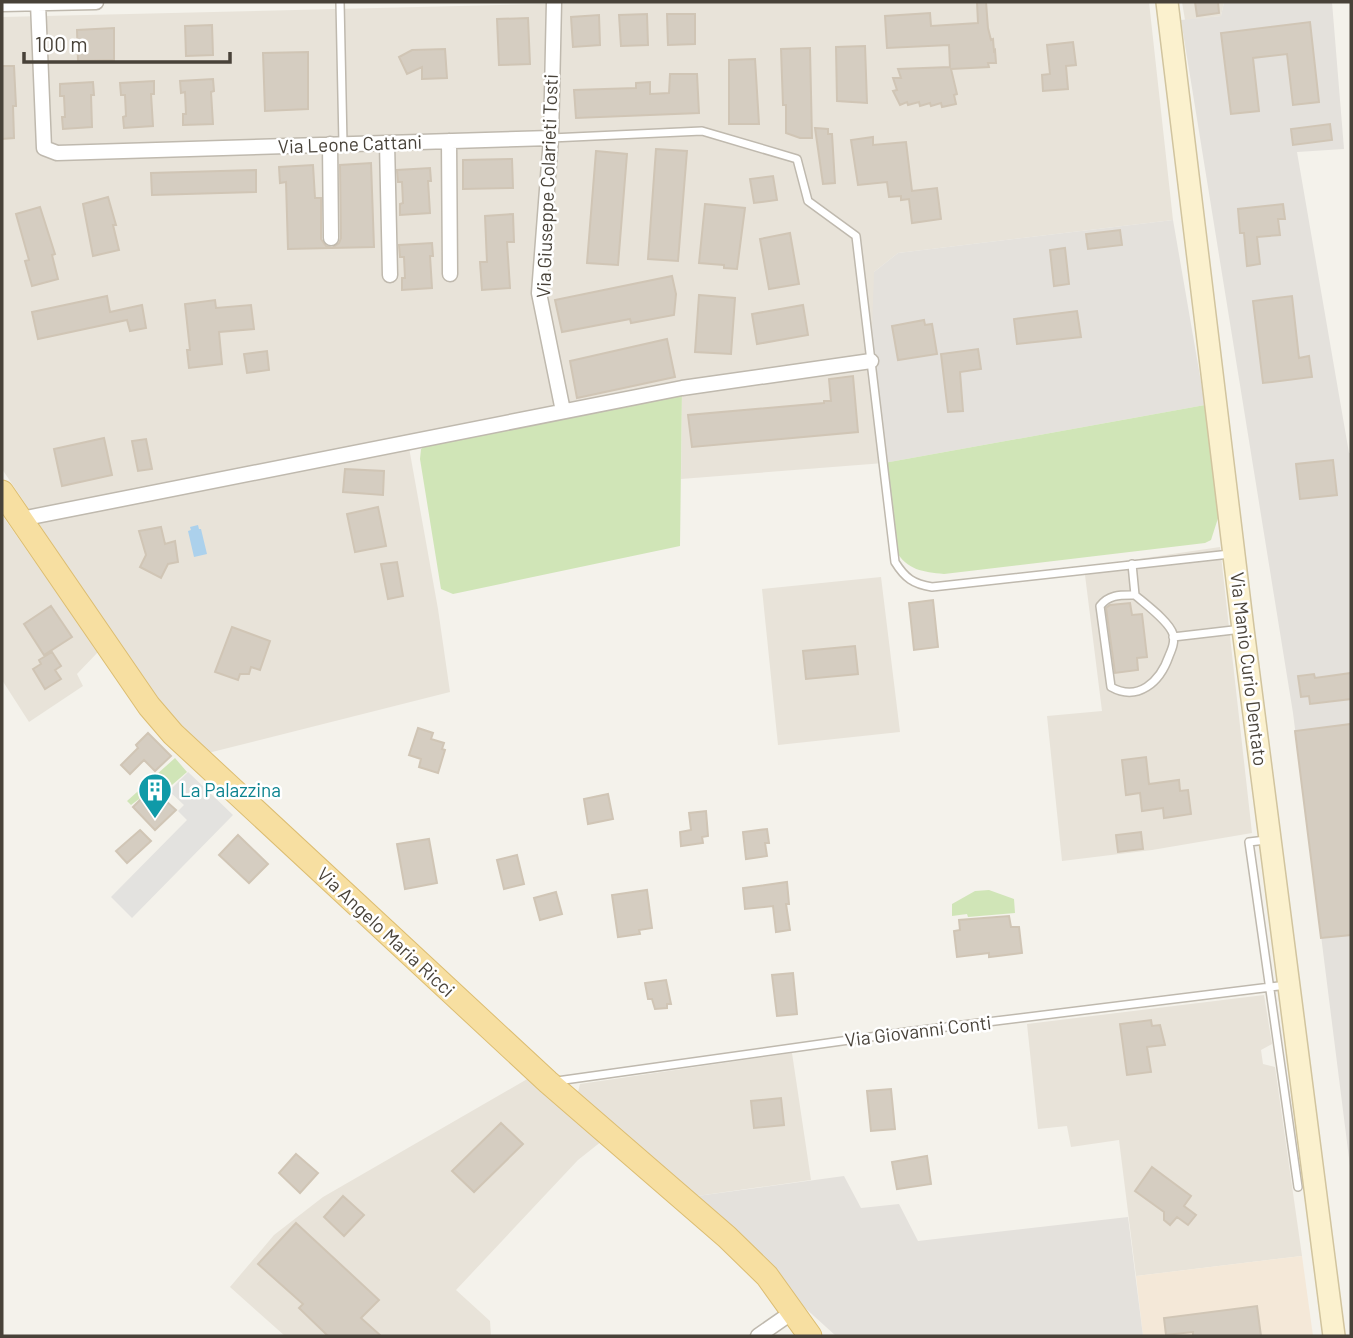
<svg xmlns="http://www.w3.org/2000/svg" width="1353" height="1338" font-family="Barlow,sans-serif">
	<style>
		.residential { fill: #e8e3d9 }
		.commercial { fill: #f4e8d8 }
		.industrial { fill: #e4e1dc }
		.green { fill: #d0e5b7 }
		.parking { fill: #e3e2df }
		.water { fill: #acd1ec }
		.building { fill: #d5cdc1; stroke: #d0c5b5; stroke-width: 2 }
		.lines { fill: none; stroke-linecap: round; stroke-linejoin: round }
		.service-casing { stroke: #bfb9ae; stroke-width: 10 }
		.minor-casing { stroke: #bfb9ae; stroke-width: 17 }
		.secondary-casing { stroke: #d1c49e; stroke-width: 24 }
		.primary-casing { stroke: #dcbd71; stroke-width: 25 }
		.service { stroke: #fff; stroke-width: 7 }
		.minor { stroke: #fff; stroke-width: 14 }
		.secondary { stroke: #fbf1ce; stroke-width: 21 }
		.primary { stroke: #f7dfa1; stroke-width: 23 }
		.labels { text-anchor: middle; stroke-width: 5; stroke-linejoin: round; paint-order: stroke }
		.street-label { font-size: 19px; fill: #484239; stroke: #fff }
		.culture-label { font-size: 19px; fill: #0d838f; stroke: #fff; text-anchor: start }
	</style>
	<rect width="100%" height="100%" fill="#f4f2eb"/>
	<path class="residential" d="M627 2H1149L1173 220 898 253 874 272 884 463 681 479 682 389 408 442 438 609 450 692 208 753 163 708 2 469V17Z
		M1182 2H1224L1221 16 1185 20Z
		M2 515 98 652 77 674 83 686 29 722 2 680Z
		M1220 547 1252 833 1152 850 1062 861 1047 716 1102 711 1084 567Z
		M881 577 900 732 778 745 762 589Z
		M1264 995 1272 1044 1261 1050 1263 1064 1275 1067 1302 1256 1136 1276 1119 1140 1071 1147 1067 1126 1038 1129 1027 1024Z
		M792 1053 811 1180 697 1196 577 1096 580 1084Z
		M529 1078 602 1141 578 1160 456 1290 490 1321 491 1336H285L230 1287 274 1235 323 1197Z"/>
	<path class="commercial" d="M1302 1256 1313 1336H1143L1136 1276Z"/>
	<path class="industrial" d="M1224 2H1332L1344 149 1297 152 1349 453H1351V1174L1293 713 1181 20 1221 16Z
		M1173 220 1205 405 884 463 871 361 874 272 898 253Z
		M844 1176 861 1208 899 1204 918 1241 1128 1217 1143 1336H836L804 1307 762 1259 697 1196Z"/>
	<path class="green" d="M682 388 680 546 453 594 441 589 420 459 421 449 428 444Z
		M1205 405 1220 512 1211 540 1205 543 944 574C923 572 907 570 896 551L884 463Z
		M175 758 187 772 165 791 169 796 155 809 143 796 131 805 127 801Z
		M989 890 1014 899 1015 913 968 917 967 914 952 916V904L975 891Z"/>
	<path class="parking" d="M188 772 233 815 132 918 111 897 187 820 178 811 184 805 169 791Z"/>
	<path class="water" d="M198 525 199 529H201L207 554 194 557 188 531 191 530 190 527Z"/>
	<path class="building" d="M977 2H986L988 28 991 40 993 39 994 51 995 50 996 63H988L989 67 951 69 957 94 954 95 956 104 942 107 941 103 931 106 930 103 920 106 919 102 908 105 907 102 900 105 893 91 897 90 893 78H901L898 69 950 67 949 45 887 48 885 16 930 13 931 26 978 23Z
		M1195 2H1218L1219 13 1197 16Z
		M647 14 648 45 621 46 619 15Z
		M667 14H695V44L668 45Z
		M599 15 600 45 573 47 571 17Z
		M528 18 530 64 499 65 497 19Z
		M1310 22 1319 102 1293 105 1287 54 1253 58 1259 111 1231 114 1221 33Z
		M212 25 213 55 186 56 185 26Z
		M114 28V60L78 61 77 30Z
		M1073 42 1076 65 1066 66 1068 89 1043 91 1042 75 1050 74 1047 45Z
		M865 46 867 103 837 101 836 47Z
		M810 48 812 138H800L786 133V105H783L781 49Z
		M445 49 447 78 422 79V67L407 74 399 57 412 50Z
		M308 52V109L265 111 263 53Z
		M755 59 759 124H729V60Z
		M2 66H14L16 106H13L14 138 2 139Z
		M670 74H697L699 113 576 118 574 90 636 88V83L650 82V94L669 93Z
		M213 79 214 91 211 92 213 124 183 125V114H186L185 92 181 93 180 81Z
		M154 81V94H151L153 126 124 128 123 117 126 116 125 95H121L120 83Z
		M93 82 94 95H91L92 127 63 129 62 117H65L64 96H60V84Z
		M1330 124 1332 140 1293 145 1291 129Z
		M815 128 828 129V134H832L835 183 823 184Z
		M873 137V145L906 142 912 191 937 188 941 219 912 223 909 199 901 200V196L889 197 887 182 858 185 851 140Z
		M656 149 687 151 678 261 648 259Z
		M596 151 627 154 618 265 587 263Z
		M512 159 513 188 463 189V160Z
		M371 163 374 247 288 249 286 182 280 183 279 167 313 165 315 198H321V239L326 246 332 248 339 243 341 238 340 165Z
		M430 168 431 181H428L430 213 400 215V204L403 203 402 182H398L397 170Z
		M256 170V192L152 195 151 173Z
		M773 176 777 200 754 203 750 179Z
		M108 197 116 225H113L119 250 93 256 83 204Z
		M705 204 745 208 737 269 724 268V265L699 263Z
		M1283 204 1285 219H1278L1280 235 1257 237 1260 264 1247 266 1244 233H1240L1238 209Z
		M40 207 55 254 52 255 58 279 32 286 25 261 29 260 16 214Z
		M513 214 514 242H507L510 288 482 290 480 262H487L485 216Z
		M1120 230 1122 245 1088 249 1086 234Z
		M790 233 799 284 769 289 760 239Z
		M432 243 433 256H430L432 288 402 290V278H405L404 257H400L399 245Z
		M1065 248 1069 284 1054 286 1050 250Z
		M672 276 676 294 674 315 631 323 630 319 562 332 555 300Z
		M699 295 735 298 731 354 695 352Z
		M107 296 110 312 142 305 146 328 130 331 127 320 38 339 32 312Z
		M1292 296 1299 358 1309 356 1312 377 1263 383 1253 301Z
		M215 300 216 308 251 305 254 329 219 332 222 364 189 368 187 350H190L185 304Z
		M803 305 808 335 757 344 752 314Z
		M1077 311 1081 337 1017 344 1014 319Z
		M924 320 925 325 932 324 937 354 898 360 892 326Z
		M667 339 675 377 577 398 570 361Z
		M978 349 981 369 960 372 963 411 948 412 941 354Z
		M267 351 269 370 247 373 244 354Z
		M853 376 858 432 692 447 688 415 824 403V401H831L829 379Z
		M104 438 112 475 62 486 54 449Z
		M146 439 152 469 138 471 132 441Z
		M1333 460 1337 495 1300 499 1296 464Z
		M345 469 384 471 383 495 343 492Z
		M378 507 386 546 355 552 347 514Z
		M161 527 165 544 175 541 178 562 168 564 161 578 140 567 146 555 139 531Z
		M397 562 403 596 388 599 381 564Z
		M933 600 938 647 914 650 909 603Z
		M1130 603 1132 615 1142 614 1147 657 1137 658 1138 670 1115 673 1106 608 1110 605Z
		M51 606 72 637 44 655 24 624Z
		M232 627 270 641 260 670 251 667 249 674H240L238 680 215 672Z
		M855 646 858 674 806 679 803 651Z
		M52 652 61 666 55 670 61 679 45 689 33 669 41 664 39 660Z
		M1351 673V699L1310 704 1309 696 1301 697 1298 676 1314 674 1315 678Z
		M1351 724V935L1321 938 1295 731Z
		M418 728 433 733 431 739 444 743 442 749 445 750 438 773 419 767 421 759 409 755Z
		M148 733 171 756 155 771 144 760 130 774 121 765 138 748 136 745Z
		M1146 757 1149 784 1179 780 1180 791 1188 790 1191 814 1164 818 1163 808 1142 811 1140 793 1126 795 1122 760Z
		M608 794 613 819 588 824 584 799Z
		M142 798 155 811 166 801 176 810 155 830 133 807Z
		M706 811 708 836 702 837 703 843 681 846 680 832 691 830 689 813Z
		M767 829 769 843H765L767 856 746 859 743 832Z
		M140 830 151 841 127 863 116 851Z
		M1141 832 1143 849 1118 852 1116 835Z
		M238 835 268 864 249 883 219 855Z
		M429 839 437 883 405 889 397 844Z
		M517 855 524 884 504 889 497 860Z
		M787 882 789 904H786L790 930 776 932 773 906 745 909 743 888Z
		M647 890 652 928 639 930 640 934 618 937 612 895Z
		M556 892 562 914 540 920 534 898Z
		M1009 916 1011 927H1019L1022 953 989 957V953L957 957 954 931 960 930 959 920Z
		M793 973 797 1014 777 1016 772 975Z
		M666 980 671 1004H667V1008L655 1009 652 999H648L645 983Z
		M1151 1020 1152 1026 1160 1025 1165 1045 1147 1047 1151 1072 1127 1075 1120 1024Z
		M891 1089 895 1129 871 1131 867 1091Z
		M781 1098 784 1125 754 1128 751 1101Z
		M501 1123 523 1144 474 1192 452 1171Z
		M296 1154 318 1173 300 1193 279 1173Z
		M927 1156 931 1184 897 1189 892 1162Z
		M1152 1167 1191 1196 1184 1206 1196 1215 1188 1225 1177 1217 1170 1225 1164 1220V1212L1135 1191Z
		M343 1196 364 1215 344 1236 324 1217Z
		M296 1223 379 1300 361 1318 381 1336H328L299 1308 303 1304 258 1264Z
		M1257 1306 1261 1336H1193V1332L1166 1335 1164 1318Z"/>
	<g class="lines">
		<g class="service-casing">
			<path id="service" d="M340 2 343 144
				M551 138 702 131 797 159 808 201 856 236 895 562C905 578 913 584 932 587L1230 554
				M1132 564 1135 595C1145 604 1169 621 1173 634 1175 642 1172 649 1169 656 1160 682 1138 702 1111 687L1100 606C1109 594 1121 595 1135 595
				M1173 637 1242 629
				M1266 840 1249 842 1298 1187
				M557 1081 906 1032 1287 985"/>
		</g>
		<g class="minor-casing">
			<path id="minor" d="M554 2 551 138 539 293 563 411
				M38 3 44 148 57 153 551 138
				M2 4 96 2
				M449 141 450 274
				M387 143 390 275
				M330 144 331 238
				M21 519 682 388 871 361
				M758 1336 794 1311"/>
		</g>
		<g class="secondary-casing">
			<path id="secondary" d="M1167 2 1243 629 1334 1336"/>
		</g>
		<g class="primary-casing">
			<path id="primary" d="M2 492 149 706 173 734 548 1082 727 1237 767 1276 810 1336"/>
		</g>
		<use href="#service" class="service"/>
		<use href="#minor" class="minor"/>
		<use href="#secondary" class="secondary"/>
		<use href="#primary" class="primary"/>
	</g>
	<defs>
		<g id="building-pin" transform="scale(1.75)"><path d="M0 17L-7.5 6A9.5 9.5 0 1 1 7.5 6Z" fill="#0f9aa8" stroke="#fff"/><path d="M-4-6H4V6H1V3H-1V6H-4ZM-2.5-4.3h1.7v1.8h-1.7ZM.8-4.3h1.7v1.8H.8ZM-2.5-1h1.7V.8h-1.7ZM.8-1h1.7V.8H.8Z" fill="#fff"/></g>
	</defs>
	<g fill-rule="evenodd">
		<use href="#building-pin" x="155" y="790"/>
	</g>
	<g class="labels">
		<g class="street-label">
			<text transform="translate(350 144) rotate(-2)" y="7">Via Leone Cattani</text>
			<text transform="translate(547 186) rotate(-88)" y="7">Via Giuseppe Colarieti Tosti</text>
			<text transform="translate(1249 669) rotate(83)" y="7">Via Manio Curio Dentato</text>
			<text transform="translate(386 932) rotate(43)" y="7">Via Angelo Maria Ricci</text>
			<text transform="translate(918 1031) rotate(-7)" y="7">Via Giovanni Conti</text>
		</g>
		<g class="culture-label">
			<text x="180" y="797">La Palazzina</text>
		</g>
	</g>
	<rect width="1353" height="1338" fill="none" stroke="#484239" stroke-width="7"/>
	<path d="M24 52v10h206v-10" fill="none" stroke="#484239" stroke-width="3.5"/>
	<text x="35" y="52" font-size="21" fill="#484239" stroke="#ffffff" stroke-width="5" paint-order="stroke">100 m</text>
</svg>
